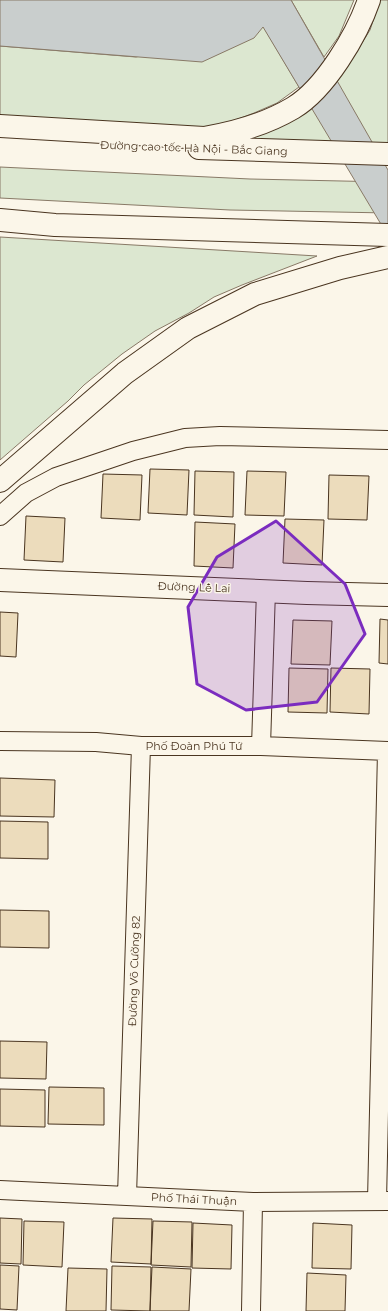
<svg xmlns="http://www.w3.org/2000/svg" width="388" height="1311" font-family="Montserrat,sans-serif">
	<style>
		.green { fill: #dce7d0; stroke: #887966 }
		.water { fill: #c9cecd; stroke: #887966 }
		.building { fill: #ecdcbc; stroke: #4a3520 }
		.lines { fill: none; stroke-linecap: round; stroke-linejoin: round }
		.minor-casing { stroke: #4a3520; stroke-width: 20 }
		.tertiary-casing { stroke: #4a3520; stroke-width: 24 }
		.motorway-casing { stroke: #4a3520; stroke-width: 24 }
		.minor { stroke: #fbf6e9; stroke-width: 18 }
		.tertiary { stroke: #fbf6e9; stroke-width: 22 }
		.motorway { stroke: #fbf6e9; stroke-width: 22 }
		.marked { fill: #7b2cbf; fill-opacity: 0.2; stroke: #7b2cbf; stroke-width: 3; stroke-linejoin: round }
		.labels { text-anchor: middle; stroke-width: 3; stroke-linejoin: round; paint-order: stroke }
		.street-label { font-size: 11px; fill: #4a3520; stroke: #fbf6e9 }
	</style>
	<rect width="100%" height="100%" fill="#fbf6e9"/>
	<path class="green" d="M291 0H354L339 36 324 57Z
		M380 0H388V147L238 144 350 62 370 30Z
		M263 26 299 87 277 103 254 113 230 122 201 129 0 121V46L136 57Z
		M0 167 250 179 388 182V213L230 210 0 198Z
		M0 237 317 256 242 285 214 297 189 313 155 331 122 354 84 385 68 401 0 460Z"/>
	<path class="water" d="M0 0H291L388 170V236L263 27 254 38 202 62 0 46Z"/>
	<path class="building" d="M150 469 189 470 187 515 148 513Z
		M195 471 234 472 233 517 194 515Z
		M247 471 286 472 284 516 245 515Z
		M103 474 142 475 140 520 101 518Z
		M329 475 369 476 367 520 328 519Z
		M26 516 65 518 63 562 24 560Z
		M285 519 324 520 322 565 283 563Z
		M195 522 235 524 233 568 194 566Z
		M0 612 18 613 16 657 0 656Z
		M380 619 388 620V664L379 663Z
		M293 620 332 621 330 665 291 664Z
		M289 668 328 669 327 713 288 712Z
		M331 668 370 669 369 714 330 712Z
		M0 778 55 780 54 817 0 816Z
		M0 821 48 822V859L0 858Z
		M0 910 49 911V948L0 947Z
		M0 1041 47 1042 46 1079 0 1078Z
		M49 1087 104 1088V1125L48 1124Z
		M0 1089 45 1090V1127L0 1126Z
		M0 1218 22 1219 21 1264 0 1263Z
		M113 1218 152 1219 151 1264 111 1262Z
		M24 1221 64 1222 62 1267 23 1265Z
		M153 1221 192 1222 191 1267 151 1265Z
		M193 1223 232 1225 231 1269 192 1268Z
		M313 1223 352 1225 351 1269 312 1268Z
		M0 1265 19 1266 17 1310 0 1309Z
		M112 1266 151 1267 150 1311 111 1310Z
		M152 1267 191 1269 189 1311H150Z
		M68 1268 107 1269 106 1311H66Z
		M307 1273 346 1275 345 1311H306Z"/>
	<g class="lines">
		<g class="minor-casing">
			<path id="minor" d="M0 516 26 493 56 477 133 451 185 438 220 436 388 440
				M0 741 96 742 141 746H261L388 751
				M261 746 266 590
				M0 1190 253 1202 388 1201
				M127 1196 141 746
				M377 1201 387 751
				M251 1311 253 1202"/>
		</g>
		<g class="tertiary-casing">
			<path id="tertiary" d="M0 580 307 593 388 595"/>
		</g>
		<g class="motorway-casing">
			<path id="motorway" d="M0 126 204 138C234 133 266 124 293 108 325 89 357 35 369 0
				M199 148 388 154
				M0 220 55 225 388 235
				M0 481 125 373 188 328 255 294 340 268 388 257"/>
		</g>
		<use href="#minor" class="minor"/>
		<use href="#tertiary" class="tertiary"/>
		<use href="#motorway" class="motorway"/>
	</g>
	<path class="marked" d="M276 521 345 584 365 634 317 702 246 710 197 684 188 607 217 557Z"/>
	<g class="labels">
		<g class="street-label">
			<text transform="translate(194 148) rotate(2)" y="4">Đường cao tốc Hà Nội - Bắc Giang</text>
			<text transform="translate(194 587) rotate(2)" y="4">Đường Lê Lai</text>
			<text x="194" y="750">Phố Đoàn Phú Tứ</text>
			<text transform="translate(134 971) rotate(-88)" y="4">Đường Võ Cường 82</text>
			<text transform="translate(194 1199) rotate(3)" y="4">Phố Thái Thuận</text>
		</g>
	</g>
</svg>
